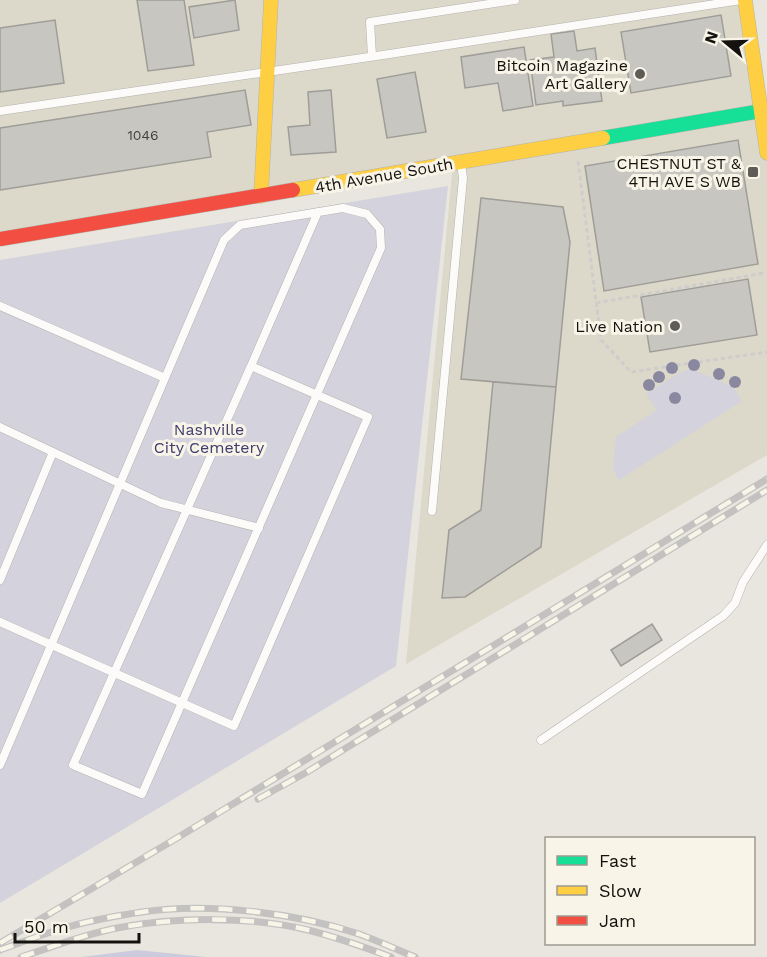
<svg xmlns="http://www.w3.org/2000/svg" width="767" height="957" font-family="'Work Sans',sans-serif">
	<style>
		.built { fill: #dcd8ca }
		.green { fill: #d4d3dd }
		.forest { fill: #cbcbdd }
		.building { fill: #c8c6c0; stroke: #9f9d98; stroke-width: 1.5 }
		.lines { fill: none; stroke-linecap: round; stroke-linejoin: round }
		.lane-casing { stroke: #b4b3ad; stroke-width: 9 }
		.fast-casing { stroke: #b4b3ad; stroke-width: 15 }
		.slow-casing { stroke: #b4b3ad; stroke-width: 15 }
		.jam-casing { stroke: #b4b3ad; stroke-width: 15 }
		.path { stroke: #cecdcb; stroke-width: 3; stroke-dasharray: 4.5 3; stroke-linecap: butt }
		.lane { stroke: #fcfbfa; stroke-width: 8 }
		.fast { stroke: #16e098; stroke-width: 14 }
		.slow { stroke: #ffcf43; stroke-width: 14 }
		.jam { stroke: #f24e42; stroke-width: 14 }
		.rail-casing { stroke: #c3c2c0; stroke-width: 7 }
		.rail { stroke: #f8f5e8; stroke-width: 4.5; stroke-dasharray: 14; stroke-linecap: butt }
		.tree { fill: #8a88a0 }
		.poi-dot { fill: #5e5c57; stroke: #f8f5e8; stroke-width: 2 }
		.labels { text-anchor: middle; stroke-width: 6; stroke-linejoin: round; paint-order: stroke }
		.number-label { font-size: 14px; fill: #403f3a }
		.poi-label { font-size: 16px; fill: #13120e; stroke: #f8f5e8; text-anchor: end }
		.street-label { font-size: 16px; fill: #13120e; stroke: #f8f5e8 }
		.park-label { font-size: 16px; fill: #3e3b6e; stroke: #f8f5e8 }
	</style>
	<rect width="100%" height="100%" fill="#e8e6de"/>
	<path class="built" d="M0 0H745L767 153V455L406 664 453 163 0 239Z"/>
	<path class="green" d="M448 186 396 666 0 903V260Z
		M692 369 733 387 742 401 619 480 613 469 616 437 657 410 646 394 681 372Z"/>
	<path class="forest" d="M137 950 206 957H82Z"/>
	<path class="building" d="M137 0H184L194 65 148 71Z
		M235 0 239 30 194 38 189 7Z
		M721 15 731 76 631 93 621 32Z
		M55 20 64 83 0 92V28Z
		M574 31 577 51 595 48 602 101 563 106V101L536 105 530 60 554 57 551 34Z
		M524 47 533 106 503 111 498 83 465 88 461 57Z
		M415 72 426 132 387 138 377 79Z
		M245 90 251 125 207 132 211 157 0 190V128Z
		M331 90 336 152 291 155 288 127 310 125 308 92Z
		M738 140 758 264 604 291 585 166Z
		M481 198 563 207 570 242 556 387 461 379Z
		M748 279 757 335 650 352 641 297Z
		M493 382 556 387 541 547 465 597 442 598 449 530 481 510Z
		M652 624 662 640 621 666 611 650Z"/>
	<g class="lines">
		<g class="lane-casing">
			<path id="lane" d="M372 56 370 22 515 0
				M0 111 383 55 741 0
				M0 306 165 378 0 765
				M251 366 318 212
				M0 427 161 503 259 528
				M432 511 463 178 461 163
				M0 580 53 452
				M0 622C78 657 156 692 234 726L368 417 251 366C192 499 133 632 73 765L142 794C222 612 301 430 381 248L380 229 367 214 343 208 240 225 224 240 165 378
				M541 740 723 616 735 603 743 582 767 545"/>
		</g>
		<g class="fast-casing">
			<path id="fast" d="M603 138 767 110"/>
		</g>
		<g class="slow-casing">
			<path id="slow" d="M745 0 767 153
				M293 190 603 138
				M261 196 271 0"/>
		</g>
		<g class="jam-casing">
			<path id="jam" d="M0 239 293 190"/>
		</g>
		<path class="path" d="M578 161 601 340 631 372 767 352
			M596 303 764 273"/>
		<use href="#lane" class="lane"/>
		<use href="#fast" class="fast"/>
		<use href="#slow" class="slow"/>
		<use href="#jam" class="jam"/>
		<g class="rail-casing">
			<path id="rail" d="M258 799 307 772 767 490
				M0 943 177 838 767 479
				M0 950C20 943 40 935 61 929 87 921 115 916 142 912 208 902 296 913 359 934 378 941 396 949 415 957
				M21 957C52 947 85 934 117 928 176 917 250 916 308 930 336 937 364 947 391 957"/>
		</g>
		<use href="#rail" class="rail"/>
	</g>
	<g class="tree">
		<circle cx="694" cy="365" r="6"/>
		<circle cx="672" cy="368" r="6"/>
		<circle cx="719" cy="374" r="6"/>
		<circle cx="659" cy="377" r="6"/>
		<circle cx="735" cy="382" r="6"/>
		<circle cx="649" cy="385" r="6"/>
		<circle cx="675" cy="398" r="6"/>
	</g>
	<g class="poi-dot">
		<circle cx="640" cy="74" r="6"/>
		<rect x="747" y="166" width="12" height="12" rx="3"/>
		<circle cx="675" cy="326" r="6"/>
	</g>
	<g class="labels">
		<g class="number-label">
			<text x="143" y="140">1046</text>
		</g>
		<g class="poi-label">
			<text x="628" y="71">Bitcoin Magazine<tspan x="628" dy="18">Art Gallery</tspan></text>
			<text x="741" y="169">CHESTNUT ST &amp;<tspan x="741" dy="18">4TH AVE S WB</tspan></text>
			<text x="663" y="332">Live Nation</text>
		</g>
		<g class="street-label">
			<text transform="translate(384 175) rotate(-10)" y="6">4th Avenue South</text>
		</g>
		<g class="park-label">
			<text x="209" y="435">Nashville<tspan x="209" dy="18">City Cemetery</tspan></text>
		</g>
	</g>
	<rect x="545" y="837" width="210" height="108" fill="#f8f5e8" stroke="#9c9a91" stroke-width="1.5"/>
	<rect x="557" y="856" width="30" height="9" fill="#16e098" stroke="#9c9a91" stroke-width="1.5"/>
	<text x="599" y="867" font-size="18" fill="#13120e">Fast</text>
	<rect x="557" y="886" width="30" height="9" fill="#ffcf43" stroke="#9c9a91" stroke-width="1.5"/>
	<text x="599" y="897" font-size="18" fill="#13120e">Slow</text>
	<rect x="557" y="916" width="30" height="9" fill="#f24e42" stroke="#9c9a91" stroke-width="1.5"/>
	<text x="599" y="927" font-size="18" fill="#13120e">Jam</text>
	<g transform="translate(725 42) rotate(289)" stroke="#f8f5e8" stroke-width="4.5" paint-order="stroke">
	<path d="M0-4.5L10 22L0 15L-10 22Z" fill="#13120e"/>
	<text y="-9" font-size="16" font-weight="bold" text-anchor="middle" fill="#13120e">N</text>
	</g>
	<path d="M15 933v9h124v-9" fill="none" stroke="#13120e" stroke-width="3"/>
	<text x="24" y="933" font-size="18" fill="#13120e" stroke="#f8f5e8" stroke-width="4.5" paint-order="stroke">50 m</text>
</svg>
